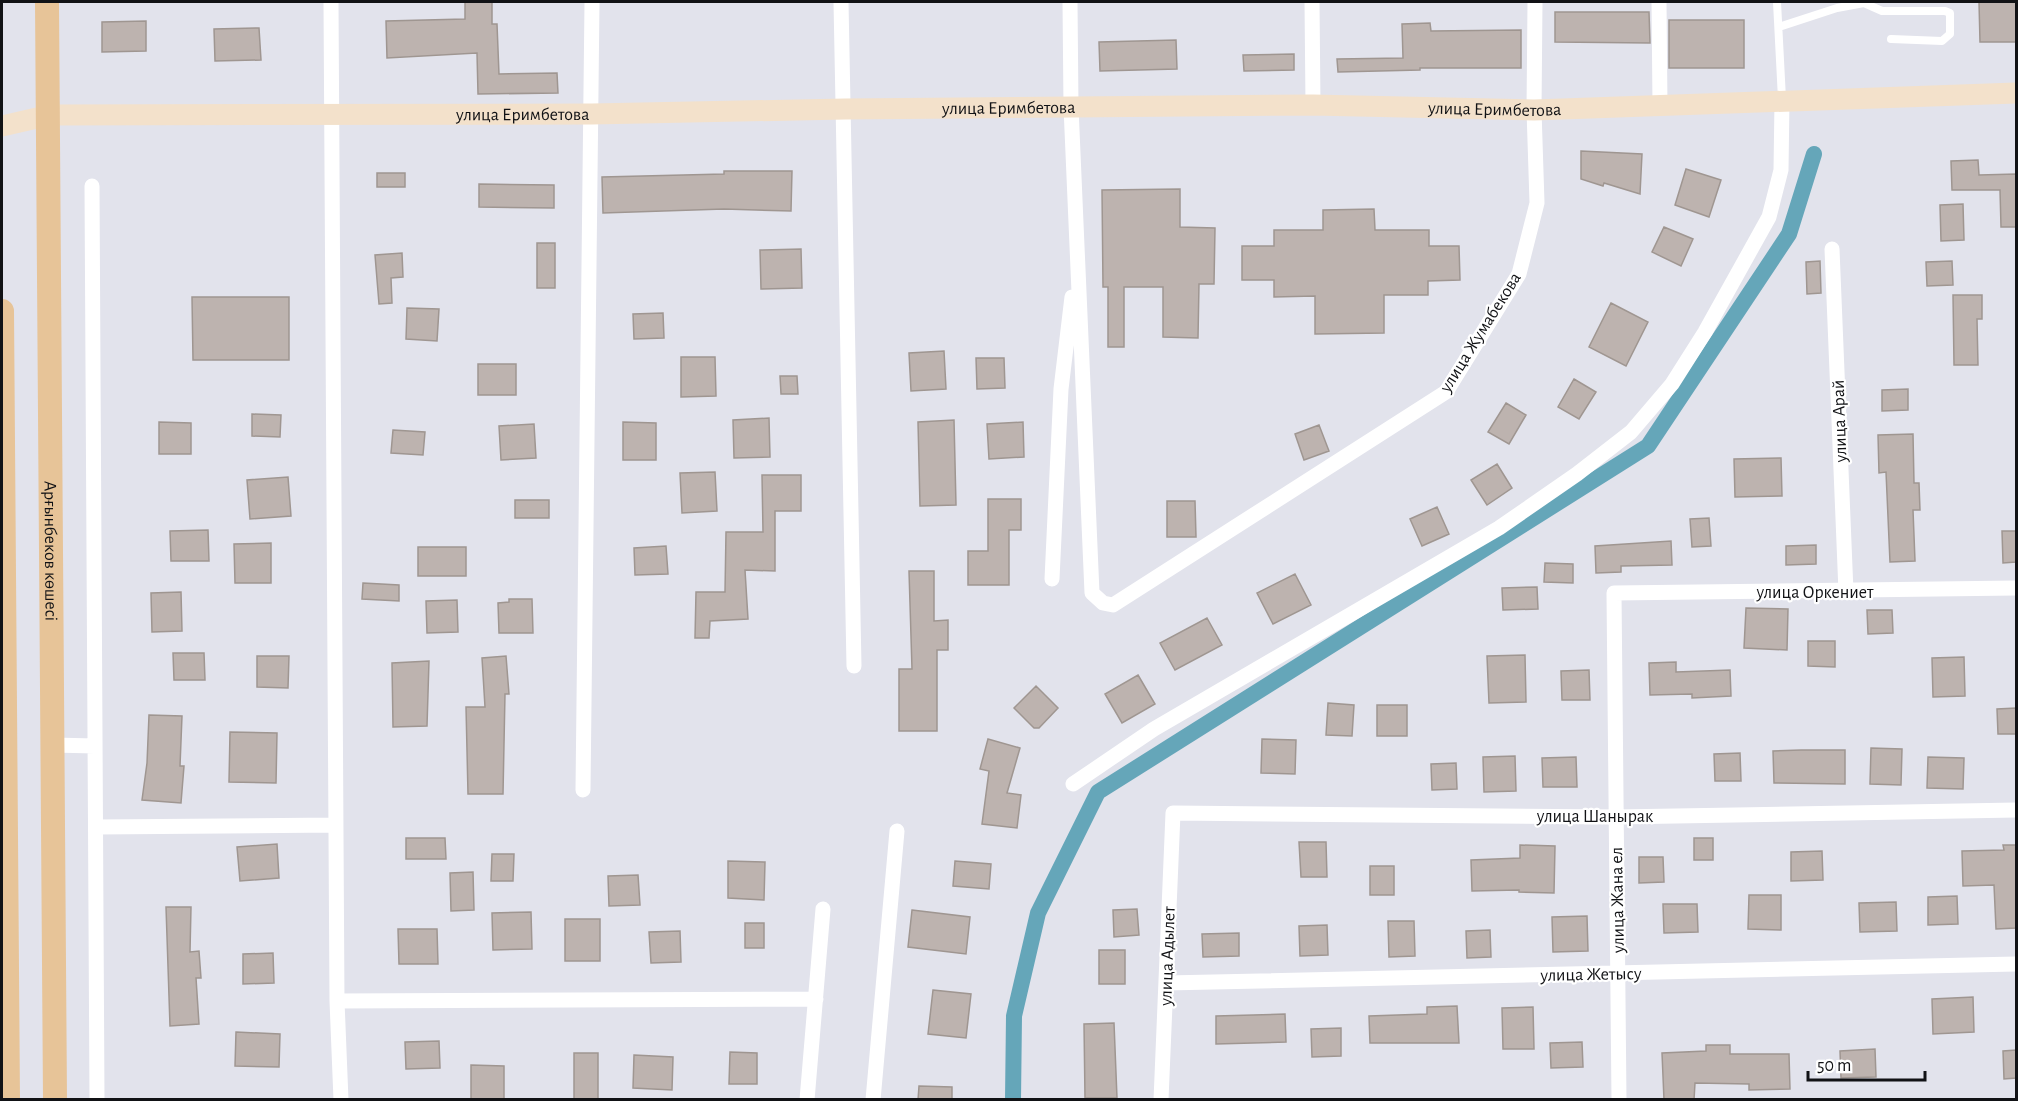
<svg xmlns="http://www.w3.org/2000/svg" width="2018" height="1101" font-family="'Alegreya Sans',sans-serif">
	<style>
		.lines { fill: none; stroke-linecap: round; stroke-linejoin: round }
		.canal { stroke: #65a6b9; stroke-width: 16 }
		.building { fill: #bdb3af; stroke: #9f9691; stroke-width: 1.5 }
		.service { stroke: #fff; stroke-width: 8 }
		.minor { stroke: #fff; stroke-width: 15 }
		.secondary { stroke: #f3e1cb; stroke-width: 21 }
		.primary { stroke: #e7c498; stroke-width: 24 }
		.labels { text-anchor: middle; stroke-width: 4.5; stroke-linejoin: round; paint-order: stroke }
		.street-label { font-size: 18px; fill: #111215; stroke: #fff }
	</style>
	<rect width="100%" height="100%" fill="#e2e3ec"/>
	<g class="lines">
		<path class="canal" d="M1013 1100 1014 1016 1038 913 1098 792 1648 446 1789 234 1814 154"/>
	</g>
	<path class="building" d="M465 2H492V24H497L499 74 557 73 558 93 478 94 477 53 387 58 386 21 465 19Z
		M1979 2H2016V42H1980Z
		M1555 12H1649L1650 43 1555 42Z
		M1669 20H1744V68H1669Z
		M146 21V51L102 52V22Z
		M1430 23 1431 31 1521 30V68H1420V70L1338 72 1337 59 1403 58 1402 24Z
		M259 28 261 60 215 61 214 29Z
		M1176 40 1177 69 1100 71 1099 42Z
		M1294 54V70L1244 71 1243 55Z
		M1581 151 1642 154 1640 194 1604 183 1603 186 1581 179Z
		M1978 160 1979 175 2016 174V227H2001L2000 190H1952L1951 161Z
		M1686 169 1721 180 1709 217 1675 205Z
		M724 171H792L791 211 724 209 603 213 602 177 724 174Z
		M377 173H405V187H377Z
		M479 184 554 185V208L479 207Z
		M1180 189V227L1215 228 1214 284H1199L1198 338 1163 337V287H1124V347H1108V287H1103L1102 190Z
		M1963 204 1964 240 1941 241 1940 205Z
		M1374 209 1375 230H1429V246H1459L1460 280 1428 281V295H1384V333L1315 334V296L1274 297V280H1242V246H1274V230H1323V210Z
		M1664 227 1693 239 1681 266 1652 252Z
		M537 243H555V288H537Z
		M801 249 802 288 761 289 760 250Z
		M402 253 403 277 391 278 392 303 379 304 375 255Z
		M1820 261 1821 293 1807 294 1806 262Z
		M1952 261 1953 285 1927 286 1926 262Z
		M1953 295H1982V319H1977L1978 365H1954Z
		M192 297H289V360H193Z
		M1611 303 1648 322 1626 366 1589 347Z
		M407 308 439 309 437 341 406 339Z
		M663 313 664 338 634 339 633 314Z
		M944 351 946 389 911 391 909 353Z
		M681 357H715L716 396 681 397Z
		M976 358H1004L1005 388 977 389Z
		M478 364H516V395H478Z
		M780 376H797L798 394H781Z
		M1574 379 1596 392 1579 419 1558 407Z
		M1908 389V410L1882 411V390Z
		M1506 403 1526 415 1509 444 1488 432Z
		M252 414 281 415 280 437 252 436Z
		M769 418 770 457 734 458 733 420Z
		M954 420 956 505 920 506 918 422Z
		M159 422 191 423V454H159Z
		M623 422 656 423V460H623Z
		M1023 422 1024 457 989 459 987 424Z
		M534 424 536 458 501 460 499 426Z
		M1319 425 1329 451 1304 460 1295 434Z
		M393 430 425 432 423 455 391 453Z
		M1913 434 1914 483H1919L1920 510H1913L1915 561 1890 562 1886 472 1879 473 1878 435Z
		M1781 458 1782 496 1735 497 1734 459Z
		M1497 464 1512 488 1487 505 1471 480Z
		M715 472 717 511 682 513 680 473Z
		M762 475H801V511H775V571L745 570 748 619 710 621 709 638H695L696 592H725L726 532H763Z
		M288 477 291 516 250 519 247 480Z
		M988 499H1021V530H1009V585H968V551H988Z
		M515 500H549V518H515Z
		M1167 501H1195L1196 537H1167Z
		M1437 507 1449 534 1422 546 1410 519Z
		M1709 518 1711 546 1692 547 1690 519Z
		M208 530 209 561H171L170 531Z
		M2002 531H2016V562L2003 563Z
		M1671 541 1672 565 1621 566V572L1596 573 1595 546Z
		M271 543V583H235L234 544Z
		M1816 545V564L1786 565V546Z
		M666 546 668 574 635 575 634 548Z
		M418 547H466V576H418Z
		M1545 563 1573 564V583L1544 582Z
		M909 571H934V621L948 620V650H937V731H899V669H912Z
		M1295 574 1311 605 1273 624 1257 593Z
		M363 583 399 585V601L362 599Z
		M1537 587 1538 609 1503 610 1502 588Z
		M181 592 182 631 152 632 151 593Z
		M509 599H532L533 633H499L498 603 509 602Z
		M457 600 458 632 427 633 426 601Z
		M1746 608 1788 609 1787 650 1744 648Z
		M1867 610H1892L1893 633 1868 634Z
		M1207 618 1222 645 1175 670 1160 643Z
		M1808 641H1835V667L1808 666Z
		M173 653H204L205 680H174Z
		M1525 655 1526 702 1489 703 1487 656Z
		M257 656H289L288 688 257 687Z
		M506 656 509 694H505L503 794H468L466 707H485L482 658Z
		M1964 657 1965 696 1933 697 1932 658Z
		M429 661 427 726 393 727 392 663Z
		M1676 662V672L1730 670 1731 696 1692 698V694L1650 695 1649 663Z
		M1589 670 1590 700H1562L1561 671Z
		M1138 675 1155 704 1122 723 1105 694Z
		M1036 686 1058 708 1039 728H1034L1014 708Z
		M1328 703 1354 705 1352 736 1326 735Z
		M1377 705H1407V736H1377Z
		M2016 708V734H1998L1997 709Z
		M149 715 182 716 180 766H184L181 803 142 800 147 763Z
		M230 732 277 733 276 783 229 782Z
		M988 739 1020 748 1007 793 1021 795 1017 828 982 824 989 771 980 769Z
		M1262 739 1296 740 1295 774 1261 773Z
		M1871 748 1902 749 1901 785 1870 784Z
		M1801 750H1845V784L1774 783 1773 751Z
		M1740 753 1741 781H1715L1714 754Z
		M1515 756 1516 791 1484 792 1483 757Z
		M1576 757 1577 787H1543L1542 758Z
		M1928 757 1964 758 1963 789 1927 788Z
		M1456 763 1457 789 1432 790 1431 764Z
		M406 838H445L446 859H406Z
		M1694 838H1713V860H1694Z
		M1299 842H1326L1327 877H1301Z
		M277 844 279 878 240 881 237 847Z
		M1520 845 1555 846 1554 893 1519 892V890L1472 891 1471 860 1520 858Z
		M2003 845H2016V928L1996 929 1994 885 1963 886 1962 851 2004 850Z
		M1822 851 1823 880 1791 881V852Z
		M492 854H514L513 881H491Z
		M1639 857H1663L1664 882 1639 883Z
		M728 861 765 862 764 900 728 898Z
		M955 861 991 864 989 889 953 886Z
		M1370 866H1394V895H1370Z
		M473 872 474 910 451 911 450 873Z
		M638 875 640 905 609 906 608 876Z
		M1749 895H1781V930L1748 929Z
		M1957 896 1958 924 1928 925V897Z
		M1896 902 1897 931 1860 932 1859 903Z
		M1663 904H1697L1698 932 1664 933Z
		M166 907H191L190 952 199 951 201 978H196L199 1024 170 1026Z
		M1137 909 1139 935 1114 937 1113 910Z
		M912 910 970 917 966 954 908 947Z
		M531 912 532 949 493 950 492 913Z
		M1587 916 1588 951 1553 952 1552 917Z
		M565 919H600V961H565Z
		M1388 921H1414L1415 956 1389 957Z
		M745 923H764V948H745Z
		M1327 925 1328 955 1300 956 1299 926Z
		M398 929H437L438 964H399Z
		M1490 930 1491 957 1467 958 1466 931Z
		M680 931 681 962 651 963 649 932Z
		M1239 933V956L1203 957 1202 934Z
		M1099 950H1125V984H1099Z
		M273 953 274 983 243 984V954Z
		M933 990 971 994 966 1038 928 1034Z
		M1973 997 1974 1032 1933 1034 1932 999Z
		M1457 1006 1459 1043H1370L1369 1016 1427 1014V1007Z
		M1533 1007 1534 1049H1503L1502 1008Z
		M1285 1014 1286 1042 1216 1044V1016Z
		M1114 1023 1117 1098H1085L1084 1024Z
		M1341 1028V1056L1312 1057 1311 1029Z
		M236 1032 280 1034 279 1067 235 1066Z
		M439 1041 440 1068 406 1069 405 1042Z
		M1582 1042 1583 1067 1551 1068 1550 1043Z
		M1706 1045H1730V1054H1789L1790 1089 1749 1090V1084L1695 1083 1694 1100H1664L1662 1053 1706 1051Z
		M1875 1049 1876 1077 1841 1078 1840 1051Z
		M2016 1050V1078L2004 1079 2003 1051Z
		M730 1052 757 1053V1084H729Z
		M574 1053H598V1099H574Z
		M634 1055 673 1057 672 1090 633 1088Z
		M471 1065 504 1066V1100H471Z
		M919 1086 952 1087V1100H918Z"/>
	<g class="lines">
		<path class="service" d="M1777 2 1782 99
			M1779 27 1837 8 1864 3 1882 11H1945L1950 13V34L1942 41 1891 39"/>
		<path class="minor" d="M331 2 337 1001 341 1100
			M841 2 854 666
			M1070 2 1071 107 1092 593 1103 603 1113 605 1446 392 1519 274 1537 203 1534 110 1535 2
			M1312 2 1313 105
			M1659 2 1660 106
			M92 186 97 1100
			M1832 249 1846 592
			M1052 579 1061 389 1072 297
			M53 745 95 746
			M1073 784 1154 729 1499 528 1577 474 1631 432 1672 384 1705 332 1769 217 1781 170 1782 101
			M583 790 592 2
			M96 827 336 825
			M1166 983 2016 964
			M337 1001 816 999
			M807 1100 823 909
			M873 1100 897 831
			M1161 1100 1173 813 1616 817 2016 810
			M1619 1100 1614 593 2016 588"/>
		<path class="secondary" id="s1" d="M2 126 50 115 592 114 845 109 1313 105 1534 110 2016 93"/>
		<g class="primary">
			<path id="s2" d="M47 2 55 1100"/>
			<path d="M2 311 8 1100"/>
		</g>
	</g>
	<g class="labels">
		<g class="street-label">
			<text dy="6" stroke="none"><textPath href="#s1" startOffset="1008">улица Еримбетова</textPath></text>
			<text dy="6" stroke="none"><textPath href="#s1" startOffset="1494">улица Еримбетова</textPath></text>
			<text dy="6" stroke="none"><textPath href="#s1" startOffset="522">улица Еримбетова</textPath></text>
			<text transform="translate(1480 332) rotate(-58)" y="6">улица Жумабекова</text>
			<text transform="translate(1839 421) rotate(-92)" y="6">улица Арай</text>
			<text dy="6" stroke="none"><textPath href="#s2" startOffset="549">Арғынбеков көшесі</textPath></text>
			<text x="1815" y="598">улица Оркениет</text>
			<text x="1595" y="822">улица Шанырак</text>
			<text transform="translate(1617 900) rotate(-91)" y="6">улица Жана ел</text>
			<text transform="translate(1167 956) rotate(-88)" y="6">улица Адылет</text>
			<text transform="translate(1591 974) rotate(-1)" y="6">улица Жетысу</text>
		</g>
	</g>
	<rect width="2018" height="1101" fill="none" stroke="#111215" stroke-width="6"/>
	<path d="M1808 1071v9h117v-9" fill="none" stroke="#111215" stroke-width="3"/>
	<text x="1817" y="1071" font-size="18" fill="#111215" stroke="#ffffff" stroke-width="4.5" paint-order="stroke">50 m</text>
</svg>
